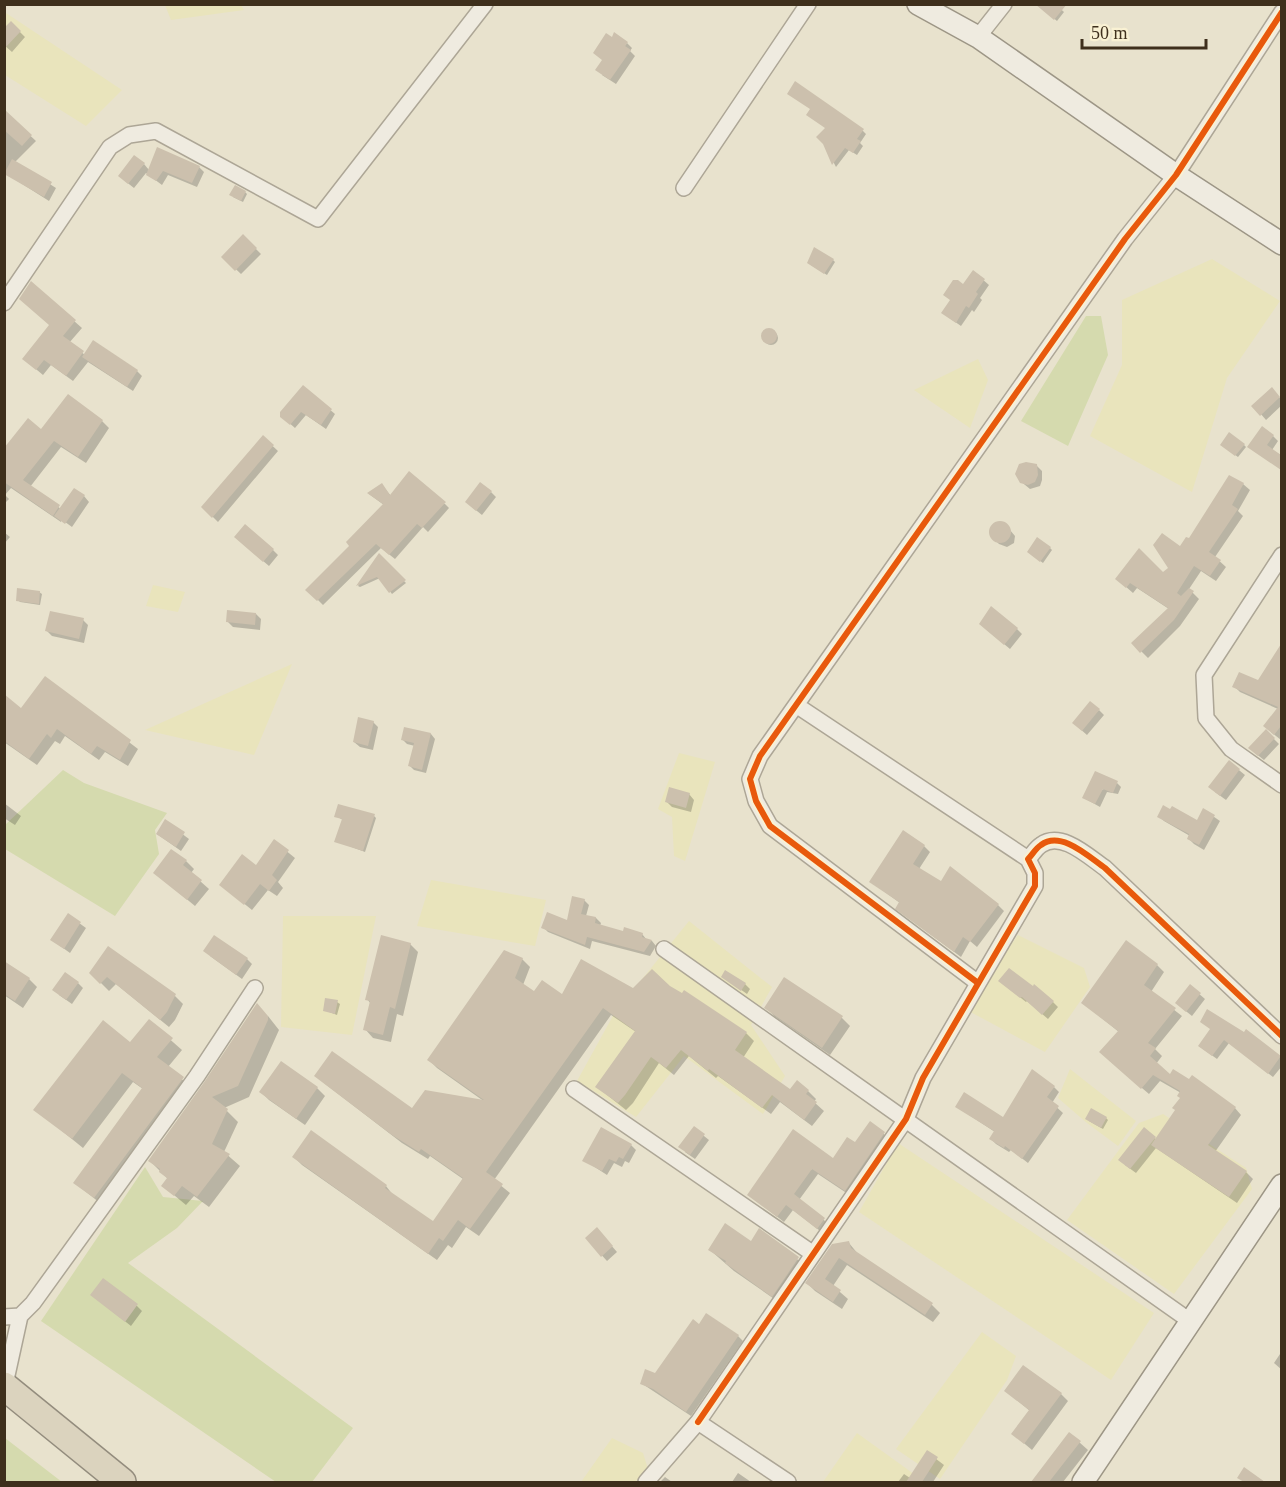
<svg xmlns="http://www.w3.org/2000/svg" width="1286" height="1487" font-family="'Times New Roman',serif">
	<style>
		.farmland { fill: #e9e4bc }
		.green { fill: #d5daae }
		.shadow { fill: #0003 }
		.building { fill: #ccc0ad }
		.lines { fill: none; stroke-linecap: round; stroke-linejoin: round }
		.street-casing { stroke: #ada696; stroke-width: 18 }
		.secondary-casing { stroke: #9d9686; stroke-width: 24 }
		.highway-casing { stroke: #938c7d; stroke-width: 30 }
		.street { stroke: #efebe0; stroke-width: 15 }
		.secondary { stroke: #efebe0; stroke-width: 21 }
		.highway { stroke: #dbd3be; stroke-width: 27 }
		.cycleway-casing { stroke: #f9f1d3; stroke-width: 10 }
		.cycleway { stroke: #e8590c; stroke-width: 6 }
	</style>
	<rect width="100%" height="100%" fill="#e8e2cd"/>
	<path class="farmland" d="M165 5H241L244 10 171 20Z
		M6 13 122 90 86 126 5 75Z
		M1212 259 1280 301 1227 378 1192 492 1090 436 1122 365V300Z
		M978 359 988 380 970 428 914 390Z
		M153 585 185 592 178 612 146 606Z
		M292 664 254 755 145 730Z
		M679 753 715 762 685 861 674 856 672 817 658 809Z
		M431 880 546 900 535 946 417 926Z
		M283 916H376L352 1035 281 1027Z
		M689 921 772 987 751 1025 785 1076 763 1114 684 1056 636 1117 577 1081 614 1014Z
		M1018 935 1084 968 1090 987 1045 1052 965 1009Z
		M1070 1069 1136 1121 1118 1146 1087 1123 1058 1098Z
		M1163 1114 1246 1168 1252 1189 1174 1294 1067 1220 1139 1123Z
		M898 1143 1154 1313 1111 1380 859 1212Z
		M982 1332 1016 1356 1007 1380 940 1479 896 1449Z
		M857 1433 925 1482H823Z
		M612 1438 643 1453 648 1469 635 1482H581Z"/>
	<path class="green" d="M1086 316H1101L1108 355 1068 446 1021 421Z
		M63 770 84 783 167 813 155 830 159 854 115 916 5 849V825Z
		M145 1167 163 1197 203 1201 177 1228 128 1263 353 1428 312 1482H276L41 1321Z
		M5 1438 62 1482H5Z"/>
	<path class="shadow" d="M1055 4 1064 12 1057 21 1044 10Z
		M11 23 25 37 12 52 4 45Z
		M627 43 632 48 630 51 635 56 616 84 602 75Z
		M7 114 36 141 15 162 56 188 49 201 5 173 4 116Z
		M827 129 863 131 866 134 860 143 863 146 857 155 849 150 836 167 824 144Z
		M144 164 149 170 199 167 204 172 197 187 168 175 162 185 146 173 134 188 125 181Z
		M245 192 247 194 243 202 233 197Z
		M243 236 261 254 241 274 223 257Z
		M833 260 835 262 827 275 811 265Z
		M974 272 989 285 980 298 982 300 974 312 972 310 961 326 948 317 951 300 947 292 955 280 964 286Z
		M31 283 82 328 69 343 85 355 137 371 142 376 133 391 88 362 73 381 51 365 43 375 31 365 51 326Z
		M764 338a7 7 0 1 1 14 0a7 7 0 1 1-14 0Z
		M303 387 335 414 326 429 306 415 295 428 280 415Z
		M1272 390 1282 400V405L1266 420 1254 406Z
		M102 421 109 428 86 463 61 447 30 487 61 509 74 490 84 496 89 502 72 527 61 519V522L11 488 5 495 9 499 4 504V450L41 432Z
		M1273 436 1278 441 1272 450 1282 456V470L1249 446Z
		M263 437 278 451 218 522 203 507Z
		M1244 445 1246 447 1238 457 1224 447Z
		M1036 465 1042 471V480L1040 486 1030 489 1019 480Z
		M1230 477 1243 484 1250 490 1238 511 1243 516 1215 557 1226 567 1216 581 1201 571 1189 589 1199 599 1180 626 1148 658 1133 643 1169 609 1137 588 1133 593 1117 579 1163 574 1170 569 1180 549 1189 540Z
		M386 490 391 496 445 504 449 508 428 532 423 527 395 559 381 548 323 605 308 590 351 546 384 505 369 494Z
		M491 492 496 497 482 515 472 507Z
		M1000 523 1005 524 1015 536 1014 543 1007 547 999 544 993 538 991 529 994 524Z
		M4 532 10 537 4 544Z
		M241 542 273 550 278 555 269 566Z
		M1050 548 1052 550 1043 563 1031 554Z
		M379 556 406 583 392 594 380 578 360 587 358 586Z
		M39 592 42 594 40 605 20 602 18 600Z
		M256 614 261 619 260 630 233 627 228 622Z
		M83 620 88 625 84 643 52 636 47 631Z
		M986 629H1017L1022 634 1010 649Z
		M1282 646V739L1281 740 1271 732 1278 709 1240 692 1234 686 1258 682Z
		M45 678 138 749 128 766 105 752 99 760 65 736 60 744 55 741 37 765 4 742V706L21 710Z
		M1099 710 1104 715 1087 735 1079 728Z
		M373 722 378 727 373 750 360 747 354 742Z
		M405 729 431 734 435 739 426 773 414 770 410 766 415 746 407 744 403 740Z
		M1266 731 1279 744 1264 760 1255 753Z
		M1229 762 1245 775 1226 800 1215 792Z
		M1117 783 1121 787 1118 794 1107 792 1100 807 1084 798Z
		M689 794 694 800 691 812 672 807 667 802Z
		M4 803 21 816 15 825 4 818Z
		M1204 810 1220 821 1204 850 1194 844 1189 839 1190 836 1164 821 1159 816 1198 822Z
		M336 816H374L376 818 365 852 336 841 343 820Z
		M165 821 189 839 181 851 157 834Z
		M274 841 295 858 278 882 283 888 277 896 268 890 252 910 221 885 256 867Z
		M924 846 930 852 919 869 941 883 998 905 1004 911 977 947 970 941 961 957 903 914 900 903 871 882Z
		M186 861 194 869 191 873 209 889 195 906 155 873Z
		M584 900 589 905 586 916 596 918 601 923 600 926 624 932 642 934 647 940 652 941 656 946 650 956 592 941 590 949 548 932 543 927 568 922Z
		M68 915 86 928 70 953 52 940Z
		M410 944 418 952 403 1016 397 1014 391 1042 373 1038 365 1029 371 1004 367 999Z
		M108 948 175 996 183 1004 175 1020 169 1027 116 984 109 991 91 973Z
		M210 956 247 959 252 964 242 979Z
		M522 959 530 967 523 985 534 993 562 996 669 987 683 995 685 992 746 1033 754 1041 743 1058 791 1091H808L816 1099 814 1102 824 1111 812 1126 780 1102 771 1114 718 1076 716 1078 689 1056 674 1075 659 1063 633 1103 626 1110 597 1087 636 1032 611 1015 494 1180 510 1193 502 1204 479 1236 466 1227 452 1248 448 1245 437 1260 302 1165 294 1157 312 1132 386 1186 393 1195 434 1223 463 1179 430 1156 428 1159 402 1143 324 1083 413 1110 485 1102 437 1068 429 1060Z
		M4 963 29 979 37 987 23 1008 4 995Z
		M1157 965 1164 972 1151 992 1182 1016 1155 1049 1162 1056 1156 1064 1171 1077 1235 1108 1241 1115 1215 1152 1246 1172 1253 1179 1237 1203 1156 1148 1136 1173 1125 1165 1144 1129 1157 1140 1177 1110 1181 1098V1093L1160 1081 1149 1094 1108 1059 1119 1032 1083 1003Z
		M726 979 745 984 750 989 747 994Z
		M78 983 83 988 72 1004 59 995Z
		M1006 986 1053 1002 1058 1007 1048 1019 1027 1001 1026 1002Z
		M1190 986 1205 999 1192 1016 1182 1008Z
		M337 1002 340 1004 337 1015 324 1010Z
		M766 1007 842 1018 850 1026 830 1055 774 1016Z
		M268 1016 279 1030 249 1097 224 1108 238 1122 224 1152 240 1166 209 1207 194 1196 186 1205 163 1186 168 1179 150 1161Z
		M149 1021 182 1050 168 1067 193 1089 105 1207 75 1183 143 1089 133 1082 83 1148 35 1109 130 1044Z
		M1247 1031 1282 1058V1066L1273 1077 1229 1043 1217 1059 1199 1046 1245 1034Z
		M1054 1087 1059 1092 1052 1103 1063 1113 1028 1163 1011 1150 1009 1152 996 1144 991 1139 995 1132 957 1107 1004 1119Z
		M317 1088 325 1096 305 1125 269 1100 261 1092Z
		M1106 1118 1108 1120 1103 1129 1089 1121Z
		M870 1123 890 1139 851 1196 818 1174 799 1200 830 1225 824 1234 793 1210 784 1222 749 1195 834 1160 856 1144Z
		M694 1128 709 1140 695 1159 685 1152Z
		M631 1145 636 1150 629 1163 625 1161 622 1167 614 1163 607 1175 584 1160Z
		M597 1229 617 1252 607 1261 587 1239Z
		M760 1231 806 1266 780 1303 734 1271 710 1250 751 1243Z
		M849 1243 858 1254 932 1305 940 1313 933 1322 847 1265 833 1286 848 1299 842 1309 815 1291 807 1283Z
		M98 1300 137 1306 142 1311 131 1326Z
		M699 1326 738 1336 743 1341 691 1416 641 1383 655 1375Z
		M1282 1351V1370L1274 1363Z
		M1006 1391 1061 1394 1068 1401 1032 1450 1013 1434 1030 1411Z
		M1070 1434 1088 1450 1063 1482H1033Z
		M927 1452 944 1465 933 1482H898L904 1474 910 1478Z
		M738 1473 751 1482H732Z
		M665 1477 672 1482H660Z"/>
	<path class="building" d="M1035 4H1067L1054 20Z
		M11 21 21 31 4 49V28Z
		M614 32 628 42 625 46 631 50 610 80 595 70 602 60 593 53 606 33 612 37Z
		M795 81 864 129 857 139 861 141 853 153 845 148 832 165 823 144 816 137 825 128 806 115 810 109 787 94Z
		M4 109 32 135 22 146 4 130Z
		M157 147 200 166 192 183 163 171 156 181 146 175Z
		M134 155 145 163 128 184 118 176Z
		M12 159 52 182 44 197 4 174Z
		M235 185 246 191 241 201 229 195Z
		M243 234 257 248 235 271 221 257Z
		M814 247 834 259 824 274 807 263Z
		M973 270 985 279 976 292 978 294 969 308 966 306 956 323 941 313 950 300 943 295 953 280H958L963 284Z
		M31 281 76 320 63 336 84 351 66 376 44 360 36 370 22 359 49 325 19 299Z
		M761 336a8 8 0 1 1 16 0a8 8 0 1 1-16 0Z
		M93 340 138 370 127 387 82 357Z
		M303 385 332 409 321 425 301 412 290 425 280 417V412Z
		M1272 387 1280 397 1260 416 1251 406Z
		M68 394 103 420 78 457 54 441 23 480 60 505 53 516 4 482V448L28 418 41 429Z
		M1262 426 1274 435 1267 445 1281 455V470L1247 447Z
		M1229 432 1245 444 1235 456 1220 445Z
		M263 435 274 445 212 518 201 507Z
		M1026 462 1037 464 1038 475 1035 482 1028 485 1020 483 1015 474 1019 464Z
		M409 471 446 502 422 528 417 524 389 555 376 544 317 601 305 590 349 546 346 542 383 504 367 493 382 483 390 495Z
		M1229 475 1244 483 1232 505 1238 509 1209 552 1221 560 1210 576 1194 566 1177 593 1181 596 1189 588 1194 591 1174 620 1140 653 1131 643 1168 608 1130 583 1126 588 1115 579 1139 548 1163 572 1168 568 1153 545 1162 533 1180 546 1186 537 1189 538Z
		M480 482 492 491 476 511 465 502Z
		M74 488 85 495 65 524 54 516Z
		M989 532a11 11 0 1 1 22 0a11 11 0 1 1-22 0Z
		M245 524 274 549 263 562 234 537Z
		M1037 537 1051 547 1040 562 1027 552Z
		M379 553 406 580 389 593 377 577 356 586Z
		M17 588 40 591 39 604 16 601Z
		M991 606 1018 628 1004 645 979 624Z
		M227 610 256 613 255 625 226 622Z
		M50 611 84 618 79 639 45 631Z
		M1281 644V726L1274 735 1263 726 1278 707 1232 687 1239 672 1258 680Z
		M45 676 131 740 120 760 97 746 91 754 57 729 51 738 47 734 29 759 4 741V694L21 708Z
		M1090 701 1100 709 1082 731 1072 723Z
		M358 717 374 721 368 746 353 742Z
		M404 727 431 733 422 770 408 766 414 743 401 740Z
		M1266 729 1275 738 1258 756 1248 748Z
		M1229 760 1240 769 1220 796 1208 787Z
		M1095 771 1118 781 1113 793 1103 789 1095 804 1082 798Z
		M669 787 690 793 686 808 665 802Z
		M338 804 375 814 363 851 334 842 342 819 334 817Z
		M1163 805 1170 809 1172 806 1197 820 1203 808 1215 815 1199 845 1187 839 1189 834 1157 817Z
		M165 819 185 832 176 847 156 834Z
		M903 830 925 845 913 864 941 881 950 866 999 904 970 942 963 937 954 952 895 909 899 902 869 882Z
		M274 839 289 850 272 875 277 880 269 891 260 884 244 905 219 885 242 854 256 865Z
		M171 849 187 860 183 865 202 880 187 900 153 873Z
		M572 896 585 899 581 914 596 917 595 923 623 931 624 927 643 933 642 937 652 940 644 952 587 937 585 945 541 928 547 912 567 920Z
		M68 913 81 922 64 949 50 940Z
		M214 935 248 958 236 975 203 951Z
		M381 935 411 943 395 1009 390 1007 383 1035 363 1030 370 1001 365 1000Z
		M1126 940 1158 964 1144 985 1176 1008 1148 1043 1156 1048 1150 1056 1170 1074 1173 1069 1189 1079 1192 1075 1236 1107 1208 1145 1247 1171 1229 1197 1151 1145 1175 1110 1172 1108 1180 1098 1177 1096 1180 1091 1153 1075 1141 1089 1099 1052 1118 1031 1081 1003Z
		M108 946 176 994 167 1012 160 1020 107 977 100 984 89 973Z
		M504 950 523 958 515 978 534 991 542 980 562 994 581 959 633 988 652 969 670 986 682 993 684 990 747 1032 735 1050 790 1089 797 1080 809 1090 806 1094 817 1102 804 1120 772 1095 762 1108 709 1069 708 1071 681 1050 666 1068 651 1057 625 1095 618 1103 595 1087 635 1031 603 1008 486 1172 503 1184 494 1196 470 1229 458 1220 443 1241 439 1238 428 1254 292 1157 311 1130 387 1185 385 1188 433 1221 463 1178 421 1149 419 1152 392 1135 314 1076 332 1051 412 1108 425 1090 484 1100 427 1060Z
		M4 961 30 978 15 1001 4 994Z
		M1009 968 1033 986 1034 984 1054 1001 1042 1015 1022 997 1020 998 998 981Z
		M725 970 746 983 741 991 721 977Z
		M65 972 79 982 66 1000 52 990Z
		M784 977 843 1016 822 1048 764 1008Z
		M1190 984 1201 993 1186 1012 1175 1003Z
		M325 998 338 1000 335 1014 323 1011Z
		M257 1003 268 1016V1020L238 1086 212 1097 228 1109 212 1144 230 1154 197 1197 182 1186 174 1196 161 1186 167 1178 159 1172 160 1169 148 1161 205 1081Z
		M1207 1009 1244 1032 1246 1029 1281 1056 1268 1074 1224 1040 1212 1056 1198 1046 1210 1029 1200 1022Z
		M149 1019 173 1038 157 1057 184 1077 94 1198 73 1183 142 1088 122 1073 72 1139 33 1110 103 1020 130 1042Z
		M281 1061 318 1087 296 1119 259 1092Z
		M1032 1069 1055 1086 1047 1097 1059 1106 1022 1159 1005 1146 1004 1148 989 1139 994 1131 955 1107 964 1092 1003 1117Z
		M1091 1108 1107 1117 1101 1128 1085 1119Z
		M870 1121 885 1132 845 1191 812 1169 794 1194 825 1218 817 1229 786 1205 777 1217 747 1195 793 1129 833 1158 847 1137 855 1142Z
		M694 1126 705 1134 690 1155 678 1147Z
		M601 1127 632 1144 623 1159 619 1157 616 1162 609 1159 602 1171 582 1161Z
		M1144 1127 1156 1137 1130 1169 1118 1160Z
		M725 1223 751 1241 759 1228 799 1257 772 1297 725 1263 726 1261 708 1250Z
		M597 1227 613 1246 601 1257 585 1238Z
		M849 1241 851 1248 933 1303 925 1315 839 1258 825 1279 841 1290 833 1302 805 1283 832 1244Z
		M103 1278 138 1304 125 1322 90 1295Z
		M706 1313 739 1335 686 1412 653 1389 640 1384 645 1369 655 1373 693 1319 699 1324Z
		M1023 1365 1062 1393 1024 1444 1011 1434 1029 1410 1004 1391Z
		M1069 1432 1081 1441 1049 1482H1031Z
		M927 1450 938 1457 922 1482H906Z
		M1244 1467 1265 1482H1244L1237 1478Z"/>
	<g class="lines">
		<g class="street-casing">
			<path id="street" d="M978 37 1004 4
				M684 188 808 4
				M4 303 110 147 129 135 156 131 318 219 485 4
				M1282 555 1204 675 1206 718 1231 749 1282 785
				M796 705 1028 859
				M664 949 1190 1321
				M978 983 770 826 756 801 750 779 760 756 1125 239 1176 175 1282 12
				M574 1089 812 1253
				M4 1317 20 1316 33 1303 197 1076 255 988
				M4 1389 20 1316
				M698 1422 906 1119 923 1078 1035 886V873L1028 859C1032 855 1036 848 1041 845 1061 830 1089 857 1105 868L1282 1036
				M646 1482 698 1422 788 1482"/>
		</g>
		<g class="secondary-casing">
			<path id="secondary" d="M918 4 978 37 1176 175 1282 244
				M1083 1482 1282 1185"/>
		</g>
		<g class="highway-casing">
			<path id="highway" d="M4 1386 122 1482"/>
		</g>
		<use href="#street" class="street"/>
		<use href="#secondary" class="secondary"/>
		<use href="#highway" class="highway"/>
		<g class="cycleway-casing">
			<path id="cycleway" d="M978 983 770 826 756 801 750 779 760 756 1125 239 1176 175 1282 12
				M698 1422 906 1119 923 1078 1035 886V873L1028 859C1032 855 1036 848 1041 845 1061 830 1089 857 1105 868L1282 1036"/>
		</g>
		<use href="#cycleway" class="cycleway"/>
	</g>
	<rect width="1286" height="1487" fill="none" stroke="#3e2f1c" stroke-width="12"/>
	<path d="M1082 39v9h124v-9" fill="none" stroke="#3e2f1c" stroke-width="3"/>
	<text x="1091" y="39" font-size="18" fill="#3e2f1c" stroke="#f9f1d3" stroke-width="4.5" paint-order="stroke">50 m</text>
</svg>
